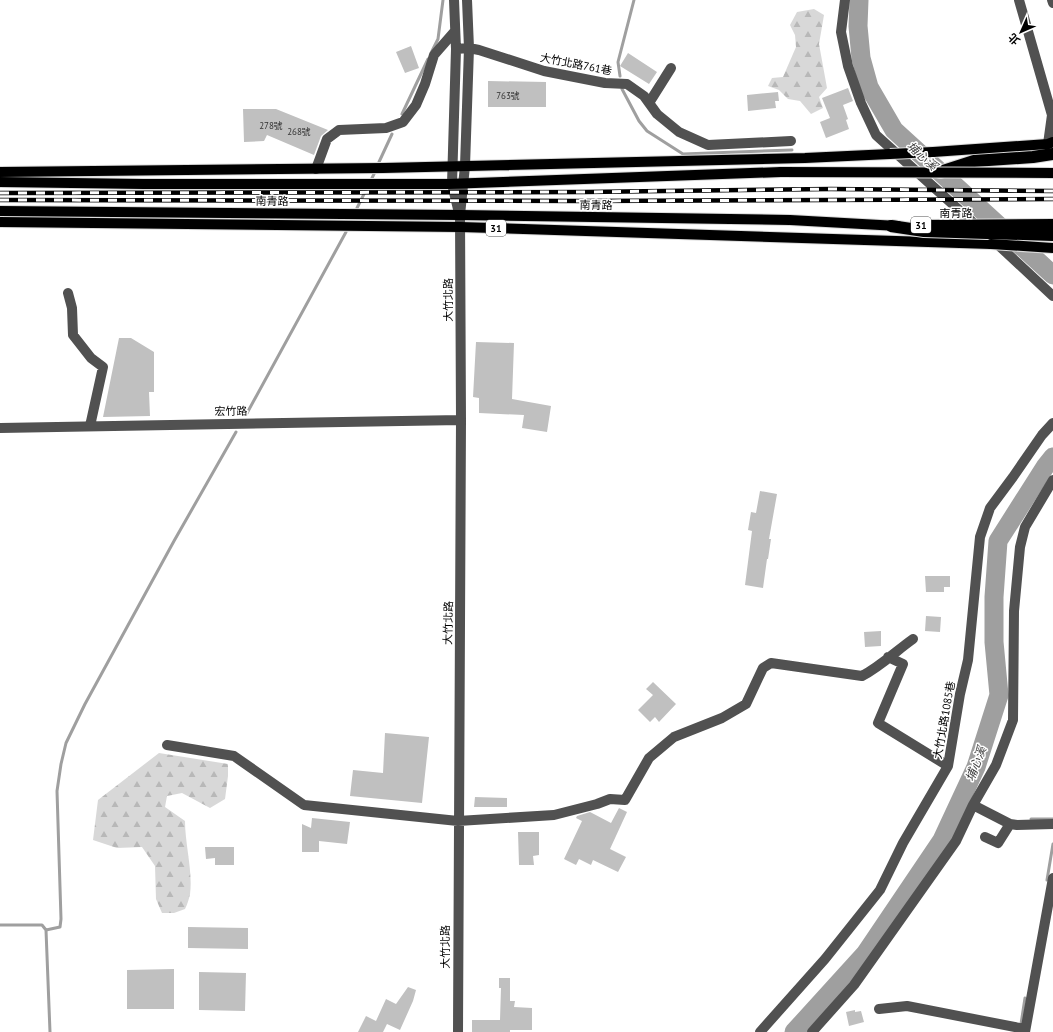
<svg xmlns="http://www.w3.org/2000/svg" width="1053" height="1032" font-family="'PT Sans','Noto Sans TC',sans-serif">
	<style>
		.forest { fill: url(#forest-firs) }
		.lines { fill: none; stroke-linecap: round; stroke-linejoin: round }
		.stream { stroke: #9f9f9f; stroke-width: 3 }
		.river { stroke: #9f9f9f; stroke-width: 19 }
		.building { fill: #c0c0c0 }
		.major-casing { stroke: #dbdbdb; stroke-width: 12 }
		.highway-casing { stroke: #dbdbdb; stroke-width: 14 }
		.minor { stroke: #515151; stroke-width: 10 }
		.major { stroke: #000; stroke-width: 10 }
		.highway { stroke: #000; stroke-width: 12 }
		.rail-casing { stroke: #000; stroke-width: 4.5 }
		.rail { stroke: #fff; stroke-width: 3; stroke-dasharray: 9; stroke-linecap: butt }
		.major-bridge-casing { stroke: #dbdbdb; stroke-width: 12; stroke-linecap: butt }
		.highway-bridge-casing { stroke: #dbdbdb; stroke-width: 14; stroke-linecap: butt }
		.major-bridge { stroke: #000; stroke-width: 10 }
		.highway-bridge { stroke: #000; stroke-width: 12 }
		.labels { text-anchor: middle; stroke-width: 3; stroke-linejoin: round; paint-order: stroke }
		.number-label { font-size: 9px; fill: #303030 }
		.shield { fill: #fff; stroke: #4c4c4c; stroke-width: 1 }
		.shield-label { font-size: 10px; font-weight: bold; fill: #000 }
		.street-label { font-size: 11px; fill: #000; stroke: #fff }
		.water-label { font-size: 12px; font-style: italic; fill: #404040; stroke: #fff }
	</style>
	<defs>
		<pattern id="forest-firs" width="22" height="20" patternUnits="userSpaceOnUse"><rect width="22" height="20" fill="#d8d8d8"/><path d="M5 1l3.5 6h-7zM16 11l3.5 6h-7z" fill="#b8b8b8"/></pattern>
	</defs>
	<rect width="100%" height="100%" fill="#fff"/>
	<path class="forest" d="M814 9 824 15 819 44 827 88 819 97 823 108 811 114 800 101 788 99 779 90 768 86 772 78 783 77 796 47 795 35 790 25 797 12Z
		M159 753 228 764V776L225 799 210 808 182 793 167 796 165 807 185 821C185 844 193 872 190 894 189 899 187 905 185 909L174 913H162L156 899 155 866 142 847 117 848 93 840 98 800Z"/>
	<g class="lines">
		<path class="stream" d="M432 51 438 39 443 0
			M620 76 618 62 634 0
			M622 89 639 121 647 131 683 154 792 150
			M402 114 428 59
			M379 162 392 134
			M372 178 374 174
			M357 208 366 190
			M246 415 346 232
			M1031 819H1053
			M1047 880 1053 844
			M0 925H42L46 930 50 1032
			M46 930 60 927 61 919 57 791 61 764 66 743 85 704 174 541 236 432
			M1021 1024 1025 998"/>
		<path class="river" d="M859 0 858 26 861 58 869 87 894 130 1053 275
			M794 1032 865 954 942 840 976 767 999 695 994 642V597L998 541 1045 467 1053 457"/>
	</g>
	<path class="building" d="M411 46 419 68 405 73 396 52Z
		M628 53 657 72 649 84 620 66Z
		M488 81 546 82V107H488Z
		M848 88 853 101 843 105 848 119 846 120 849 129 826 138 820 122 830 118 822 98Z
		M778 92 779 101H775L776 108 748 111 747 95Z
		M243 109H276L328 130 321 136 314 155 267 135 264 141 244 142Z
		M119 338H131L154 352V392H149L150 416 103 417Z
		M476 342 514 343 512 399 551 406 547 432 522 428 524 415 479 413V398L473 397Z
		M760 491 777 494 769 539H771L768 559H767L763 588 745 585 752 531 748 530 751 512 756 513Z
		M925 576H950V587H944V592H926Z
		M926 616 941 617 940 632 925 631Z
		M881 631V646L865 647 864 632Z
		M653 682 676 704 659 722 655 717 650 722 638 710 653 695 646 689Z
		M385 733 429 737 422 803 350 796 353 770 383 773Z
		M475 797 507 798V807H474Z
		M619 808 627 812 610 849 626 857 618 872 593 860 591 865 579 859 576 865 564 859 582 821 576 818 577 816 590 812 611 823Z
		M312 818 350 822 347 844 319 841V852H302V824L311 828Z
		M518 832H539V855L533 856 534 865H519Z
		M205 847H234V865H215V858L206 859Z
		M188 927 248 928V949L188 948Z
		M174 969V1009H127V970Z
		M199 972 246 973 245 1011 199 1010Z
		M499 978H510V1001H515L514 1007 532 1008V1030H510V1032H472V1020H500L501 988H499Z
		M408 987 416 990 413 1001 400 1030 387 1024 383 1032H358L366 1016 376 1021 386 999 396 1004Z
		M855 1010V1012L861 1011 864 1022 849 1026 846 1012Z"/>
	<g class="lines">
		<g class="major-casing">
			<path id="major" d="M933 152 1048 144 1053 142
				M0 172 383 168 805 158 890 154
				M0 182 143 184H447L781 172
				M0 211 460 215 790 220
				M0 222 460 227 991 244"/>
		</g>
		<g class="highway-casing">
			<path id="highway" d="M940 172 974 161 1033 157 1053 154"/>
		</g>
		<path class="minor" d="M454 0 456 49 452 184 458 209
			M845 0 841 32 848 66 861 103 876 135 979 228
			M1019 0 1052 115 1048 144
			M1052 0 1053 3
			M456 49 469 48 479 50 544 71 605 83 627 84 644 96 657 114 679 132 708 145 791 141
			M649 103 671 68
			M316 169 327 139 339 130 386 128 403 122 416 105 425 84 434 55 455 31
			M994 241 1053 296
			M68 293 72 308 73 335 91 358 103 367 90 426
			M0 428 461 420
			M888 657 903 664 878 723 948 766
			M167 745 234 756 304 805 458 821 554 815 597 804 610 799 625 800 649 758 674 737 722 718 746 704 763 668 771 663 862 676C881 666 896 651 913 639
			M973 805 1010 824 1017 825 1053 824
			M985 837 998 843 1010 824
			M879 1009 907 1006 1025 1029
			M458 1032 461 420 460 215 465 166 469 48 467 0
			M760 1032 825 959 880 890 903 843 948 766 960 694 968 660 980 537 990 508 1013 477 1042 435 1053 423
			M812 1032 854 985 956 841 973 805 996 765 1013 720 1014 611 1020 547 1025 527 1053 480
			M1025 1032 1053 878"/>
		<use href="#major" class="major"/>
		<use href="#highway" class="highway"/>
		<g class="rail-casing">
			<path id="rail" d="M0 193 585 192 831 189 1053 191
				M0 200 583 201 1053 199"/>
		</g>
		<use href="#rail" class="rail"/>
		<g class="major-bridge-casing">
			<path id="major-bridge" d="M890 154 933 152
				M781 172 1053 173
				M790 220 898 226
				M920 225 1053 224
				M991 244 1053 248"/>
		</g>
		<g class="highway-bridge-casing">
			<path id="highway-bridge" d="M891 226 924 231 1053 235"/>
		</g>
		<use href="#major-bridge" class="major-bridge"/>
		<use href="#highway-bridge" class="highway-bridge"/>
	</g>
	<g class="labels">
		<g class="number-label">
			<text x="508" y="99">763號</text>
			<text x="271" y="129">278號</text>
			<text x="299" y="135">268號</text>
		</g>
		<g class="shield">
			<rect x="911" y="217" width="20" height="16" rx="3"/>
			<rect x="486" y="220" width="20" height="16" rx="3"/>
		</g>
		<g class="shield-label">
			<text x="921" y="229">31</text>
			<text x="496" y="232">31</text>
		</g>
		<g class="street-label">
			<text transform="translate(576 64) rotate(11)" y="4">大竹北路761巷</text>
			<text transform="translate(272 201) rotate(1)" y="4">南青路</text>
			<text transform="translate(596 205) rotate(1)" y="4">南青路</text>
			<text x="956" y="217">南青路</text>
			<text transform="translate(448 300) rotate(-90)" y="4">大竹北路</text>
			<text transform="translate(231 411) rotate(-1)" y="4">宏竹路</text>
			<text transform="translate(448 623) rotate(-89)" y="4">大竹北路</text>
			<text transform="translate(944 720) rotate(-80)" y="4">大竹北路1085巷</text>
			<text transform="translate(445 947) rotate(-90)" y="4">大竹北路</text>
		</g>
		<g class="water-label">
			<text transform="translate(922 156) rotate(42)" y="4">埔心溪</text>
			<text transform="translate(976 764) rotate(-69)" y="4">埔心溪</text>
		</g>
	</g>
	<g transform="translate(1021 32) rotate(225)" stroke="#ffffff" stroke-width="3" paint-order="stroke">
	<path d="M0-3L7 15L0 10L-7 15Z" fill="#000000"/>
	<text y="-6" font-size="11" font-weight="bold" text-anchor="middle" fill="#000000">北</text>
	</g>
</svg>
